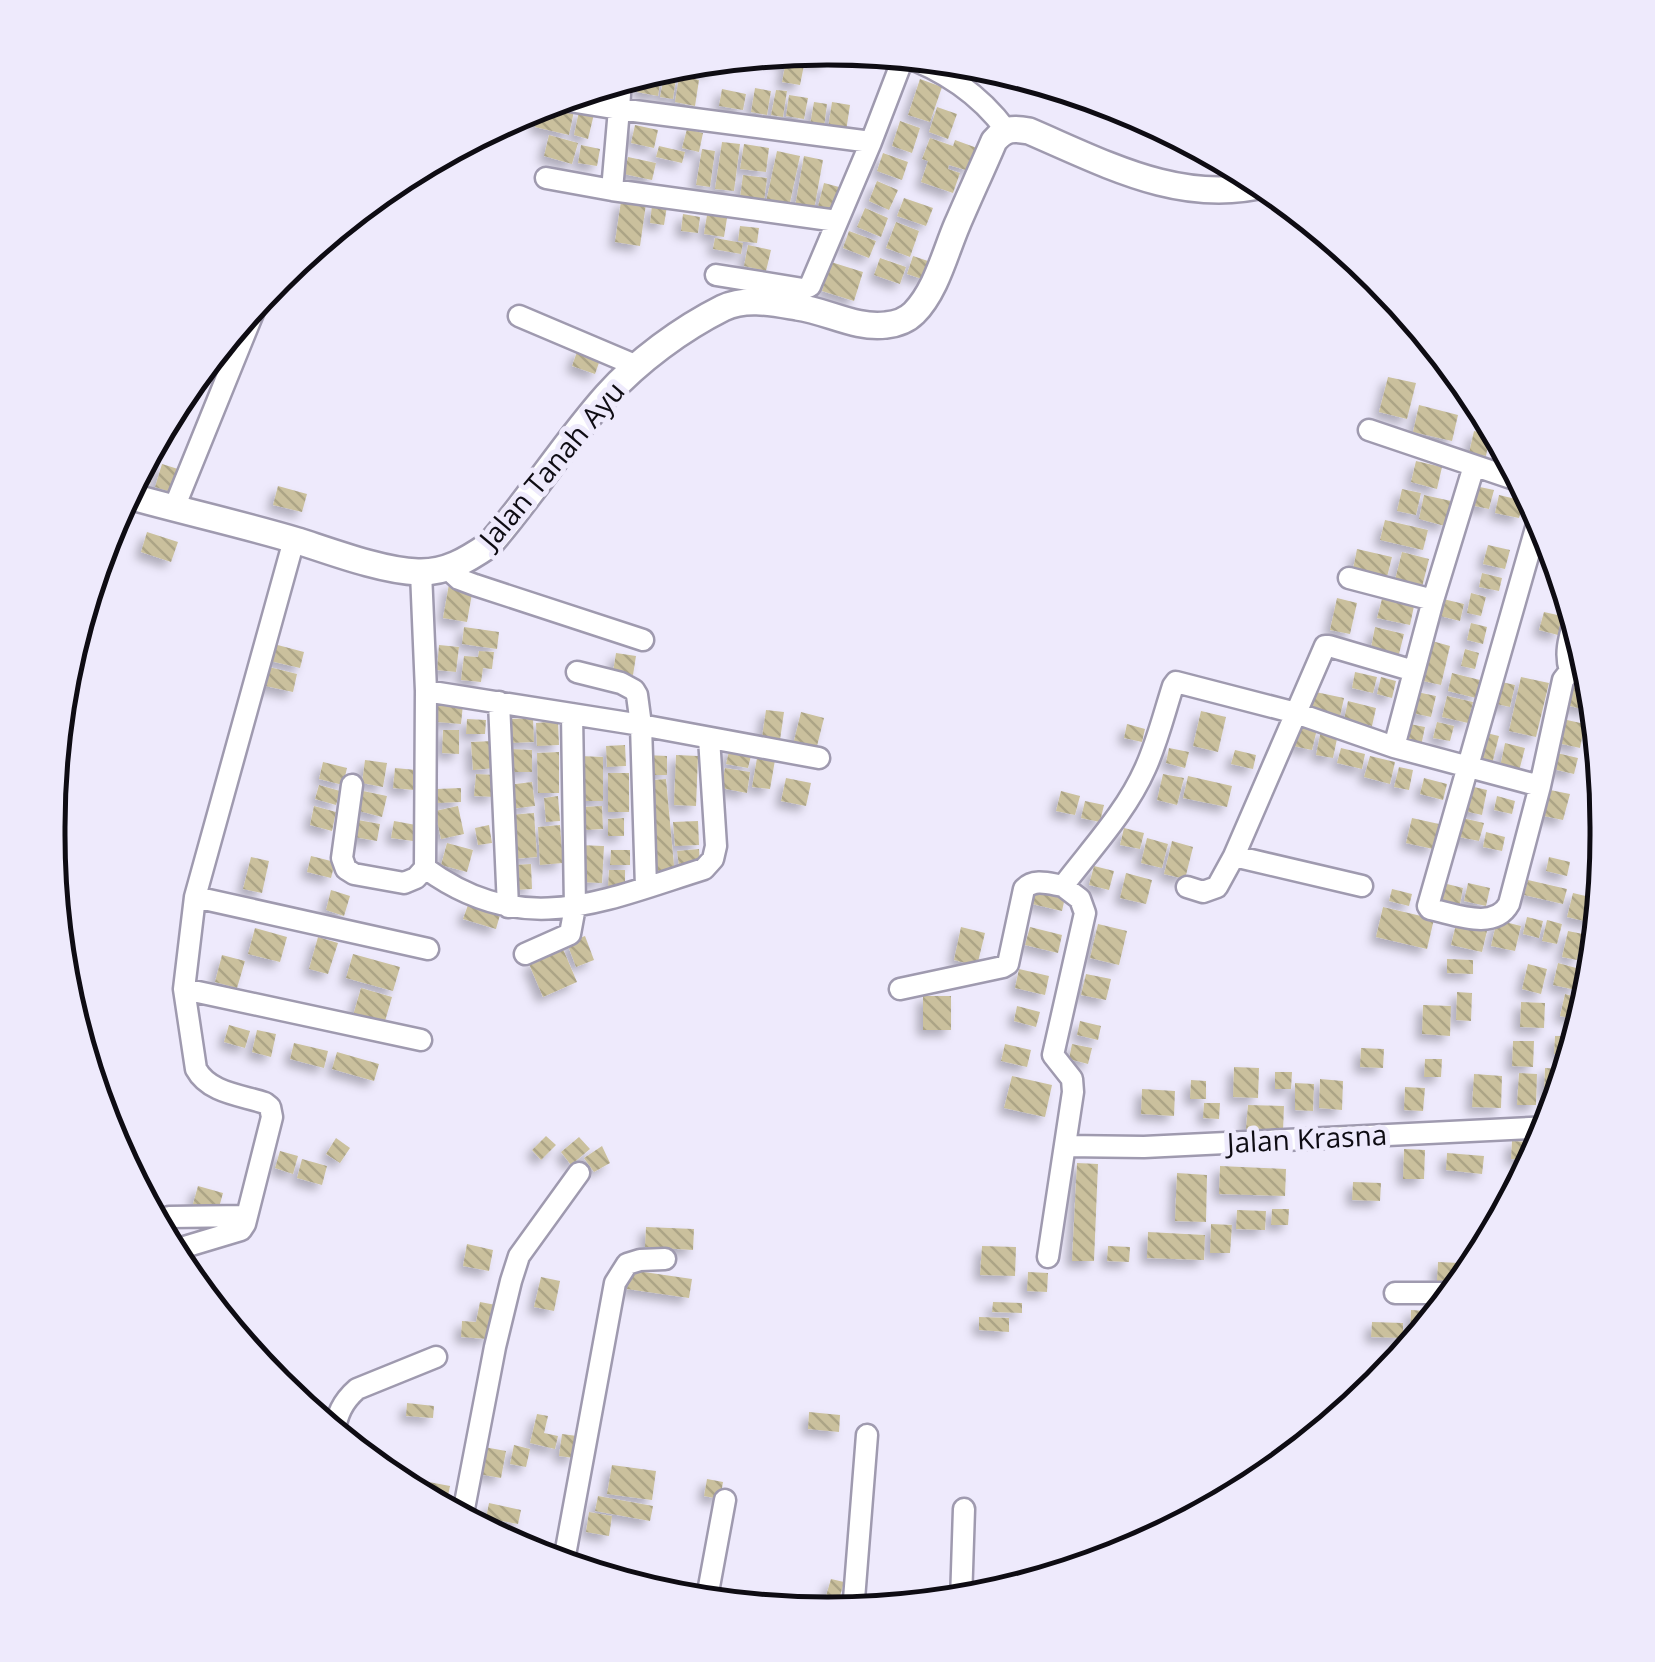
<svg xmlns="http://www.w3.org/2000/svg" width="1655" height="1662" font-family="'Open Sans',sans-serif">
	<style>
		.building { fill: url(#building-back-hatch); filter: url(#shadow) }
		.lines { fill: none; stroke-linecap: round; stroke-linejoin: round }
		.minor-casing { stroke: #9f9aaf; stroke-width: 25 }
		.tertiary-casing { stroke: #9f9aaf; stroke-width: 30 }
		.minor { stroke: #fff; stroke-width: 20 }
		.tertiary { stroke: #fff; stroke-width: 25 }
		.labels { text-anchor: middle; stroke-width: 10; stroke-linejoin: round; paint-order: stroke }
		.street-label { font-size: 28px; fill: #0e0c13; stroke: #eeeafc }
		.rim { fill: none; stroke: #0e0c13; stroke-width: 5 }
	</style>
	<defs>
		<pattern id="building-back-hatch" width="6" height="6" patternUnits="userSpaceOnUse" patternTransform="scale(2.5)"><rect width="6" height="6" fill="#cac09d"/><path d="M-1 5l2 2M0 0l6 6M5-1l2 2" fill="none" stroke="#aca486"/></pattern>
		<filter id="shadow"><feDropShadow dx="-6" dy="6" stdDeviation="5" flood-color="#0004"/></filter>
	</defs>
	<rect width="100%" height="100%" fill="#eeeafc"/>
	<path class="building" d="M828 48 825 63 803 60 805 50Z
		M798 50 796 63 804 65 800 85 782 82 786 61 766 58 767 53Z
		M714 59 712 72 687 68 688 61Z
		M652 70 662 71 658 96 637 92 640 73Z
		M664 76 676 78 673 99 660 97Z
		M679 76 699 80 695 106 675 102Z
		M920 79 942 87 930 122 908 115Z
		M755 88 771 91 767 115 751 112Z
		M722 89 746 94 743 110 719 106Z
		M776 90 787 91 783 117 771 115Z
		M789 95 808 98 804 119 786 116Z
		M814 102 827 104 824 127 810 125Z
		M832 102 850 105 846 131 828 128Z
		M541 103 574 111 569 135 535 127Z
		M937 107 957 114 948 139 929 132Z
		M579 111 594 114 588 139 574 135Z
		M900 121 920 128 912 153 892 146Z
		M635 125 658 130 654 148 631 143Z
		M687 129 703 133 699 152 682 148Z
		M549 135 578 143 572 164 544 156Z
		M930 138 953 146 955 140 977 148 969 171 949 165 948 169 960 173 953 193 921 182 928 161 922 159Z
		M722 142 740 144 734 191 715 189Z
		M744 144 769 148 766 172 740 169Z
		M581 145 600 149 597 166 578 163Z
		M659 146 685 152 682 163 656 157Z
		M702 149 715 151 710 187 696 185Z
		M777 151 800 156 789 207 766 202Z
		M883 153 908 162 902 180 877 171Z
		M804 156 823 160 813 215 794 212Z
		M628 157 656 163 652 180 624 174Z
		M743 175 767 178 764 201 740 198Z
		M877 181 898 190 889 210 869 201Z
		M824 183 839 187 832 214 817 210Z
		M904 198 933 208 926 226 897 216Z
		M621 201 646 204 640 246 615 242Z
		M652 205 667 206 664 225 650 223Z
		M865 208 888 218 881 237 857 227Z
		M683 214 700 217 698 233 681 231Z
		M707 215 727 218 724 237 704 234Z
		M896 222 919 231 910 257 886 248Z
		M740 226 759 228 757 243 738 241Z
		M849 231 876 241 869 258 843 248Z
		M715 238 743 243 741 254 713 249Z
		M748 245 771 250 766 271 744 266Z
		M913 256 931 262 925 280 907 274Z
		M880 258 906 267 900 284 874 275Z
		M831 262 863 272 854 301 822 291Z
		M578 349 601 357 595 374 572 366Z
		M1388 377 1416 383 1407 419 1379 412Z
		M1419 405 1458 415 1452 441 1413 432Z
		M1474 431 1490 435 1486 456 1469 453Z
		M154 440 163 443 150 484 135 479Z
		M1416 461 1442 467 1437 489 1411 482Z
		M162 464 178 469 171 492 155 487Z
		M278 486 307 494 302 512 273 505Z
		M1475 486 1494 490 1489 509 1470 505Z
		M1402 489 1421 493 1416 515 1397 511Z
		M1424 495 1451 501 1445 526 1419 519Z
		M1499 495 1524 501 1519 518 1495 513Z
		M1385 520 1428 530 1423 550 1380 540Z
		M147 532 178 542 171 562 141 552Z
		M1488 545 1510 550 1505 569 1483 564Z
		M1357 549 1392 557 1387 577 1353 569Z
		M1402 552 1429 559 1421 591 1394 584Z
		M1482 573 1502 578 1499 591 1479 587Z
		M449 584 473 588 467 622 443 618Z
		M1471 593 1486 597 1481 616 1467 613Z
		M1337 598 1357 603 1350 634 1330 630Z
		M1439 598 1464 604 1460 621 1436 615Z
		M1382 599 1414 606 1410 625 1377 618Z
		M1544 612 1562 616 1558 635 1539 630Z
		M1471 623 1487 627 1483 644 1467 640Z
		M464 627 499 632 497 649 462 644Z
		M1375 627 1404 634 1399 654 1371 648Z
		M1432 641 1450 646 1441 685 1423 681Z
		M270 643 304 652 300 668 266 660Z
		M439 645 459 647 456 672 437 670Z
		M1465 649 1479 653 1475 669 1461 666Z
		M479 651 494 652 492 669 483 668 481 682 461 680 464 656 478 657Z
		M616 653 636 656 633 675 613 672Z
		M265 666 297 674 293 692 261 685Z
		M1355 672 1377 677 1373 693 1352 688Z
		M1452 673 1480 680 1476 698 1448 691Z
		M1381 677 1396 681 1392 698 1377 694Z
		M1521 677 1549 683 1536 737 1509 731Z
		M1573 677 1593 682 1594 693 1590 711 1566 705Z
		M1497 681 1515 685 1510 707 1492 703Z
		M1306 690 1344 698 1340 717 1319 712 1301 711Z
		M1417 692 1436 696 1431 717 1412 713Z
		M1447 696 1473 702 1468 723 1442 717Z
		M1348 701 1376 708 1372 726 1344 720Z
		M438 702 463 704 461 724 437 722Z
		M766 710 784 712 780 740 762 737Z
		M1201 711 1226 717 1218 752 1193 746Z
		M801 712 824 718 817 746 794 741Z
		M533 718 534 742 509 743 508 719Z
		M1558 718 1585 724 1580 748 1553 742Z
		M467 719 486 720 485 734H466Z
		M558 721 559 745 537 746 536 723Z
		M1437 722 1454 726 1450 741 1433 738Z
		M1127 724 1145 729 1142 742 1124 738Z
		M1410 724 1425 727 1420 751 1405 748Z
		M1298 725 1317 729 1312 750 1293 746Z
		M443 730H459V754L442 753Z
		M1321 730 1338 734 1333 758 1316 755Z
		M1478 731 1499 736 1492 764 1472 759Z
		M493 741 495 768 473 770 471 742Z
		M1505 743 1525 748 1519 771 1500 767Z
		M625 745 626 766 607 767 606 746Z
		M730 747 752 752 748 768 726 764Z
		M1169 748 1189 752 1185 768 1166 763Z
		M1341 748 1365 754 1362 769 1337 763Z
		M511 749 532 750V772H511Z
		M1235 750 1256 755 1253 769 1231 764Z
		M559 752V793H538L537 753Z
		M1557 753 1578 758 1574 774 1553 769Z
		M646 755 667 756V775H646Z
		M676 755 698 756 696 806 674 805Z
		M580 756 603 757V801H579Z
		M1370 756 1395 762 1390 784 1364 777Z
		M757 758 775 760 770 789 752 787Z
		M365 760 387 763 383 787 362 783Z
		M323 762 347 768 343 785 319 779Z
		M1399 767 1413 770 1409 790 1394 787Z
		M395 768 416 770 414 790 393 788Z
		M725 768 750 772 747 793 721 788Z
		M608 773H629V812H608Z
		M476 774 496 775 495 797 474 796Z
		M1163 774 1184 778 1177 805 1157 800Z
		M1188 776 1232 786 1227 807 1183 798Z
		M786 778 811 783 806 806 781 801Z
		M1424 778 1447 784 1443 800 1420 794Z
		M666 779 675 877 652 879 643 781Z
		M532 782 535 806 510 809 507 785Z
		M319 785 340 791 336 805 315 799Z
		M1465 785 1487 790 1482 815 1460 810Z
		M461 788V802L437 803V789Z
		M1545 789 1570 794 1563 820 1539 815Z
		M363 791 387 796 382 817 359 811Z
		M1061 791 1080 796 1075 815 1056 811Z
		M558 796 560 821 546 822 544 798Z
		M1497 796 1515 801 1512 814 1494 810Z
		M1085 801 1104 805 1100 822 1081 818Z
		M314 806 336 812 332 831 310 825Z
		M458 806 464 834 441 839 435 811Z
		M602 806 603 829 583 830 582 807Z
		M534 813 537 857 513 859 509 815Z
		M1458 817 1484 823 1479 841 1454 836Z
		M624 818V836H608V819Z
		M1412 818 1439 824 1433 849 1406 843Z
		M358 820 380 824 377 841 354 837Z
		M394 821 416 825 413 841 391 838Z
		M698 821 699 845 675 846 673 822Z
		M489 825 492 843 478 845 475 828Z
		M560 825 563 863 540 865 538 827Z
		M1124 828 1144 833 1140 849 1120 845Z
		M1486 832 1505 837 1502 851 1483 847Z
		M1147 838 1168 844 1162 868 1141 863Z
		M1172 841 1193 847 1185 879 1164 874Z
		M447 843 473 850 467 872 441 865Z
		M578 845 604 846 602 883 577 882Z
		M699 849 700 865 679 866 677 851Z
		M611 850H630V865H610Z
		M311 856 335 862 331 878 307 872Z
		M251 857 269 861 262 893 243 889Z
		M1549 857 1570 862 1567 876 1546 871Z
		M531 864 532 889 514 890 513 865Z
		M1094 866 1114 871 1109 890 1089 885Z
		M609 870H625V888H608Z
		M1126 873 1152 880 1146 904 1120 898Z
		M1528 880 1567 889 1563 904 1524 895Z
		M1443 883 1463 888 1460 904 1439 899Z
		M1468 883 1490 888 1486 906 1464 901Z
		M1036 886 1066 893 1062 911 1032 904Z
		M1392 889 1412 894 1409 906 1389 901Z
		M331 890 350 896 344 916 326 910Z
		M1573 893 1598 899 1593 923 1567 917Z
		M468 905 500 915 496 929 463 919Z
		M1383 907 1434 919 1427 949 1376 937Z
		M1527 917 1543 921 1539 938 1523 934Z
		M1497 920 1521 926 1515 951 1491 946Z
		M1547 920 1562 924 1557 944 1542 941Z
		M1098 924 1127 931 1119 965 1090 958Z
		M1456 924 1487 931 1482 952 1451 945Z
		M961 927 985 933 977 966 954 960Z
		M1030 927 1062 935 1058 953 1025 945Z
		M255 928 287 937 280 962 248 954Z
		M1568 931 1583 934 1577 960 1562 957Z
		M585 936 594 960 576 967 567 943Z
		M318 937 338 943 328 974 309 969Z
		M563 949 577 982 543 997 529 964Z
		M353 954 400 967 393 991 346 978Z
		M222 955 245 961 237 988 215 982Z
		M1447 959 1473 960V974L1447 973Z
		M1558 963 1580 969 1576 990 1553 985Z
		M1528 964 1547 969 1541 994 1522 989Z
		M1019 969 1049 976 1045 995 1015 988Z
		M1086 974 1111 979 1106 1000 1081 995Z
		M361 988 392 997 383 1028 352 1019Z
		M1457 992 1472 993 1471 1021 1456 1020Z
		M1565 994 1584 999 1579 1020 1560 1016Z
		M923 996H951V1030H923Z
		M1521 1002 1545 1003 1544 1028 1520 1027Z
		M1423 1005 1451 1006 1450 1036 1422 1034Z
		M1017 1006 1040 1012 1036 1027 1014 1021Z
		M1080 1021 1101 1026 1098 1040 1077 1035Z
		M229 1025 250 1031 245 1048 224 1042Z
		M257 1030 276 1034 271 1057 252 1052Z
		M1555 1036H1576L1572 1055 1554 1054Z
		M1513 1041H1534L1533 1067 1512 1066Z
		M294 1043 328 1051 324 1068 290 1059Z
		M1005 1044 1031 1050 1027 1067 1001 1061Z
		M1072 1044 1092 1048 1088 1064 1069 1059Z
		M1361 1048 1384 1049 1383 1068 1360 1067Z
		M337 1052 379 1064 374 1081 332 1069Z
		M1425 1059H1442L1441 1077H1424Z
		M1234 1067 1259 1068 1258 1098 1233 1097Z
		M1545 1068 1565 1069 1560 1094 1544 1093Z
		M1275 1072H1292L1291 1089H1275Z
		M1519 1073 1537 1074 1536 1105H1517Z
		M1474 1074 1502 1076 1501 1108 1472 1107Z
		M1012 1076 1052 1085 1045 1117 1004 1108Z
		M1320 1079 1343 1081 1342 1110 1319 1108Z
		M1191 1080 1206 1081V1099H1190Z
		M1295 1083 1314 1084 1313 1111 1295 1110Z
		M1405 1087 1425 1088 1423 1111 1404 1110Z
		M1142 1089 1175 1091 1174 1116 1141 1114Z
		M1204 1103H1220L1219 1119 1203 1118Z
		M1248 1105 1284 1106 1283 1131 1246 1129Z
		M546 1136 556 1145 541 1160 532 1150Z
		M579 1137 590 1149 571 1165 561 1152Z
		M336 1138 350 1148 340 1163 326 1154Z
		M1512 1141 1532 1142 1531 1160 1511 1159Z
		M602 1146 610 1163 594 1172 584 1158Z
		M1404 1149 1425 1150 1424 1179H1403Z
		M280 1151 298 1156 293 1174 275 1168Z
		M1447 1153 1484 1156 1482 1174 1446 1170Z
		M302 1159 327 1166 322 1185 297 1178Z
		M1077 1163 1098 1164 1094 1261H1072Z
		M1220 1166 1286 1169 1285 1196 1219 1194Z
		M1177 1173 1207 1175 1206 1222 1175 1221Z
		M1353 1182 1381 1183 1380 1201 1352 1200Z
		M198 1186 223 1193 218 1211 193 1204Z
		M1272 1209H1289L1288 1225H1271Z
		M1237 1210 1266 1211 1265 1230 1236 1229Z
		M1211 1224 1232 1225 1230 1253H1210Z
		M646 1227 694 1229 693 1250 645 1247Z
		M1148 1232 1205 1235 1204 1260 1147 1258Z
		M467 1244 493 1250 489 1271 463 1266Z
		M982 1246 1016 1247 1015 1276 980 1275Z
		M1108 1246 1130 1247 1129 1262 1107 1261Z
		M1438 1262 1460 1263 1459 1282 1437 1281Z
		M630 1270 692 1279 689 1298 627 1289Z
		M1028 1272 1048 1273 1047 1292 1027 1291Z
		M541 1277 560 1281 554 1311 534 1307Z
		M480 1302 496 1305 488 1339 461 1337 462 1321 476 1322Z
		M993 1302 1022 1303V1313L992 1312Z
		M1411 1310 1427 1311 1426 1329 1419 1337H1410Z
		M979 1317 1009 1318V1332L979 1330Z
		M1372 1322 1403 1323V1338L1371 1337Z
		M407 1403 434 1406 433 1418 406 1416Z
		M809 1412 840 1415 839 1432 808 1429Z
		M537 1414 548 1416 544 1433 558 1436 555 1449 530 1443Z
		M562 1434 577 1436 574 1458 559 1456Z
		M514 1445 530 1449 526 1467 510 1464Z
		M484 1447 506 1451 501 1478 478 1474Z
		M612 1465 656 1471 652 1500 607 1494Z
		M413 1479 450 1486 445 1510 410 1492Z
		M707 1479 723 1482 720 1499 704 1496Z
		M598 1496 653 1506 650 1521 595 1511Z
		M489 1503 521 1510 518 1524 486 1518Z
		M589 1512 612 1516 609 1536 586 1532Z
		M831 1579 844 1582 839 1600 826 1596Z"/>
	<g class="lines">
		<g class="minor-casing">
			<path id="minor" d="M898 54C942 69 978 92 1006 130
				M557 99 619 109 621 79
				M871 142 904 56
				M546 178 612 190 837 221
				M612 190 619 109 871 142 810 286 803 289 716 275
				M519 316 637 366
				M1369 430 1523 482
				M1474 466 1433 600 1394 747 1540 786
				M174 508 260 296
				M1540 514 1428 906 1430 909C1455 914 1494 931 1509 904L1540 786 1563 680 1570 671 1590 668
				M448 569 459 579 475 585 643 640
				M421 572 426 691 425 868C523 940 602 901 704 869L713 859 716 846 709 738
				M1349 578 1433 600
				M1570 671C1564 652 1570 636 1575 618
				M577 672 621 683 634 690 637 695 641 725 646 887
				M426 691 641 725 819 758
				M499 702 508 907
				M352 785 342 858 346 869 354 874 404 883 416 878 425 868
				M1234 856 1362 886
				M1187 887 1203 892 1217 887 1234 856 1325 646H1329L1414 671
				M195 897 428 949
				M525 954 570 934 575 907 572 714
				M184 989 421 1040
				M900 989 1003 967 1008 964 1024 889C1034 878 1050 884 1063 886 1091 849 1126 812 1145 769 1157 743 1164 714 1173 686L1176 682 1296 713 1394 747
				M1065 1146 1144 1147 1550 1127
				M169 1217 247 1216
				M172 1255 181 1248 241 1230 245 1224 272 1117 270 1107 265 1103C241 1095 209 1093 196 1069L184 989 195 897 294 540
				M1048 1257 1073 1092 1072 1079 1053 1055 1085 913 1080 899 1063 886
				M1395 1293H1455
				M334 1433C337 1415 342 1402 357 1389L436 1357
				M462 1519 495 1347 511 1281 519 1256 579 1173
				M563 1566 615 1283 627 1264 640 1260 665 1259
				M961 1601 964 1509
				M706 1603 725 1500
				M853 1612 867 1435"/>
		</g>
		<g class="tertiary-casing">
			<path id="tertiary" d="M125 495C182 511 241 524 298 541 332 552 383 571 418 572 446 573 467 560 489 545 531 497 565 442 607 395 638 361 681 329 723 308 746 297 773 303 797 307 827 311 856 329 886 325 896 324 907 320 914 313 936 291 945 253 957 225 969 197 982 169 994 141 1005 128 1013 128 1029 131 1106 164 1182 206 1267 184"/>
		</g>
		<use href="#minor" class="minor"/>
		<use href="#tertiary" class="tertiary"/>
	</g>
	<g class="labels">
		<g class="street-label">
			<text transform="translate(552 465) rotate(-50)" y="10">Jalan Tanah Ayu</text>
			<text transform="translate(1307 1139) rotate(-3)" y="10">Jalan Krasna</text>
		</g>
	</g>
	<path d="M0 0H1655V1662H0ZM827 65H828A762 762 0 0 1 1590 827V835A762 762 0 0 1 828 1597H827A762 762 0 0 1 65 835V827A762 762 0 0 1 827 65Z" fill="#eeeafc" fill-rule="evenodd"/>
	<path class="rim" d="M827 65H828A762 762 0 0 1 1590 827V835A762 762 0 0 1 828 1597H827A762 762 0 0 1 65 835V827A762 762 0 0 1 827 65Z"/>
</svg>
